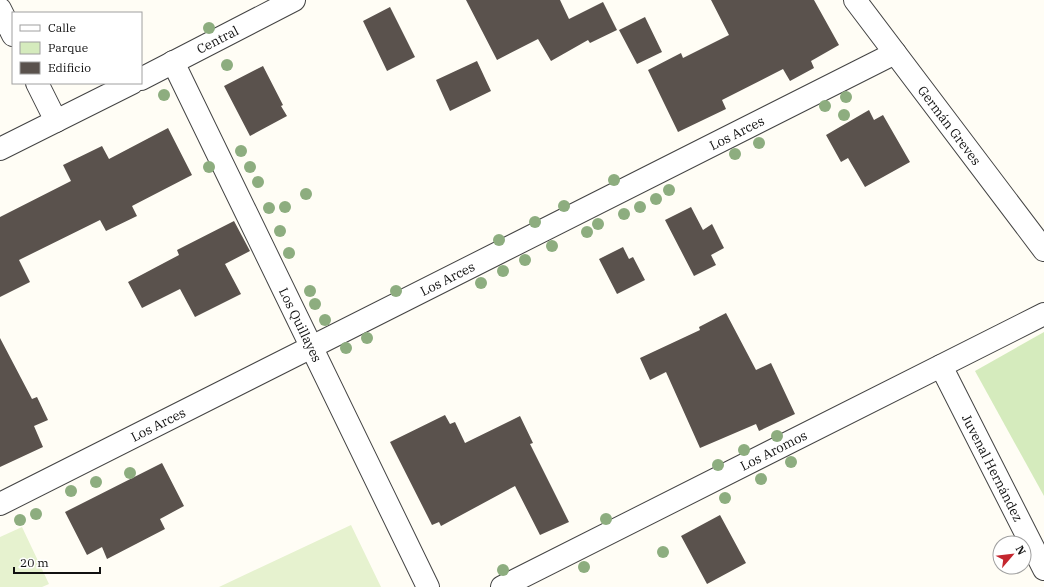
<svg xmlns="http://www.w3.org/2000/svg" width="1044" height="587" font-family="'IBM Plex Serif',serif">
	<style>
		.green { fill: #d5ebbd }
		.pitch { fill: #e6f2cf }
		.building { fill: #5a524d }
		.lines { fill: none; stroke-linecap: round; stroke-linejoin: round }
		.minor-casing { stroke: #444; stroke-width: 24 }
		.minor { stroke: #fff; stroke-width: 22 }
		.tree { fill: #8dad7f }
		.labels { text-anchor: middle; stroke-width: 4; stroke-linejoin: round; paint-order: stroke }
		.street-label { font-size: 13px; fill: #111; stroke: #fff }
	</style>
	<rect width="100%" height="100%" fill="#fffdf5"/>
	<path class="green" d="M1044 332V496L975 371Z"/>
	<path class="pitch" d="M351 525 381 587H219Z
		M22 527 49 584 42 587H0V537Z"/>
	<path class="building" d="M466 0H560L569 19 603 2 617 30 590 43 588 40 551 61 538 39 497 60Z
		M711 0H814L839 45 811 61 814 68 790 81 783 69 722 100 726 109 678 132 648 70 681 53 683 58 729 35Z
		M390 7 415 57 387 71 363 21Z
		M645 17 662 52 637 64 619 30Z
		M477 61 491 91 450 111 436 80Z
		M263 66 283 105 281 106 287 116 250 136 224 86Z
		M869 110 874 120 883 115 910 162 865 187 848 158 841 162 826 135Z
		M168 128 192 175 132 206 137 216 106 231 100 220 19 260 30 282 0 297V217L71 181 63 165 102 146 109 159Z
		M691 207 703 230 712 224 724 248 711 255 716 265 694 276 665 220Z
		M234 221 250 251 225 264 241 294 195 317 180 289 142 308 128 282 179 255 177 250Z
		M623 247 629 259 633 257 645 280 617 294 599 259Z
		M726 313 756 370 771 363 795 414 759 431 756 424 700 448 666 372 650 380 640 358 700 330 699 327Z
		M0 338 32 399 37 397 48 420 34 426 43 447 0 467Z
		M445 415 450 424 455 422 465 443 520 416 533 443 530 444 569 522 540 535 515 486 441 526 439 522 432 525 390 442Z
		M162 463 184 506 160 519 165 529 107 559 102 547 87 555 65 512Z
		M720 515 746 563 707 584 681 536Z"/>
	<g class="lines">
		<g class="minor-casing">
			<g id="minor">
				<path id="s1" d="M855 0 1044 250"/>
				<path d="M0 9 13 35"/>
				<path id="s2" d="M173 62 428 587"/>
				<path id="s3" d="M141 79 294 0"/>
				<path d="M37 83 56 121"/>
				<path d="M0 149 132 83"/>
				<path id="s4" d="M941 366 1044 569"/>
				<path id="s5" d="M0 504 895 53"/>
				<path id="s6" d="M502 587 1044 314"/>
			</g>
		</g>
		<use href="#minor" class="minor"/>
	</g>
	<g class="tree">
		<circle cx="209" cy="28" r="6"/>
		<circle cx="227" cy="65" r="6"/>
		<circle cx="164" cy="95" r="6"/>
		<circle cx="846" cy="97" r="6"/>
		<circle cx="825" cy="106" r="6"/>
		<circle cx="844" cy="115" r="6"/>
		<circle cx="759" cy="143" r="6"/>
		<circle cx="241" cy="151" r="6"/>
		<circle cx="735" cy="154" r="6"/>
		<circle cx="209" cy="167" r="6"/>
		<circle cx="250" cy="167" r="6"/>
		<circle cx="614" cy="180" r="6"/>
		<circle cx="258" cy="182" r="6"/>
		<circle cx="669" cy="190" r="6"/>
		<circle cx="306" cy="194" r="6"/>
		<circle cx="656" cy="199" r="6"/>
		<circle cx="564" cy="206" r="6"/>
		<circle cx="285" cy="207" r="6"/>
		<circle cx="640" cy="207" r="6"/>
		<circle cx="269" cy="208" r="6"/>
		<circle cx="624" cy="214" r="6"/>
		<circle cx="535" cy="222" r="6"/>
		<circle cx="598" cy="224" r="6"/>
		<circle cx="280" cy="231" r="6"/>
		<circle cx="587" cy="232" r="6"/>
		<circle cx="499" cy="240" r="6"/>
		<circle cx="552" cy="246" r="6"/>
		<circle cx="289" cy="253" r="6"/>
		<circle cx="525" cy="260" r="6"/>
		<circle cx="503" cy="271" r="6"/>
		<circle cx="481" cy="283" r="6"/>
		<circle cx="310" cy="291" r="6"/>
		<circle cx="396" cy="291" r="6"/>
		<circle cx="315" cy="304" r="6"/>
		<circle cx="325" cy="320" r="6"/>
		<circle cx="367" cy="338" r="6"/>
		<circle cx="346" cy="348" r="6"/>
		<circle cx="777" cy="436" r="6"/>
		<circle cx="744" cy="450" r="6"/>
		<circle cx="791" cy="462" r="6"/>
		<circle cx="718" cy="465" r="6"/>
		<circle cx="130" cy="473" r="6"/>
		<circle cx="761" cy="479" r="6"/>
		<circle cx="96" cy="482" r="6"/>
		<circle cx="71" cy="491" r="6"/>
		<circle cx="725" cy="498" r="6"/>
		<circle cx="36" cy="514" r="6"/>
		<circle cx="606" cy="519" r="6"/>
		<circle cx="20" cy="520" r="6"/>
		<circle cx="663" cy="552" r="6"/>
		<circle cx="584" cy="567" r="6"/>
		<circle cx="503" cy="570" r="6"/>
	</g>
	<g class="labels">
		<g class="street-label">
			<text dy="5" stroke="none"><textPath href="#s3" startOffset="86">Central</textPath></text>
			<text dy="5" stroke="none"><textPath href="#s1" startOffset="157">Germán Greves</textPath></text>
			<text dy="5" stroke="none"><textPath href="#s5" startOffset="825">Los Arces</textPath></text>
			<text dy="5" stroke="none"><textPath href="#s5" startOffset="501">Los Arces</textPath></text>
			<text dy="5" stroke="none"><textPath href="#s2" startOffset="292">Los Quillayes</textPath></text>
			<text dy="5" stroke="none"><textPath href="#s5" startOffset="177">Los Arces</textPath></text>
			<text dy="5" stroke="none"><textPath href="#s6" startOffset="304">Los Aromos</textPath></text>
			<text dy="5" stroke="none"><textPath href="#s4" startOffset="114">Juvenal Hernández</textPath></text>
		</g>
	</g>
	<rect x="12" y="12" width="130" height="72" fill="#ffffff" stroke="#a0a0a0"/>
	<rect x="20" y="25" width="20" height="6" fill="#ffffff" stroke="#a0a0a0"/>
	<text x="48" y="32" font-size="12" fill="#111111">Calle</text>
	<rect x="20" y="42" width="20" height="12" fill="#d5ebbd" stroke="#a0a0a0"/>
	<text x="48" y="52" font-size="12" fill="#111111">Parque</text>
	<rect x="20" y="62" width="20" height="12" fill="#5a524d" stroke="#a0a0a0"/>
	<text x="48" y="72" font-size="12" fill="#111111">Edificio</text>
	<g transform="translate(1012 555) rotate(62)"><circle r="19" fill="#ffffff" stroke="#a0a0a0"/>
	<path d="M0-3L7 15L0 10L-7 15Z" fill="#c4262e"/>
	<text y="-6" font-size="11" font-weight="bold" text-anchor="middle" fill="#111111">N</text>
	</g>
	<path d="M14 567v6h86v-6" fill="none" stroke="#111111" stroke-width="2"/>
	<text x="20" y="567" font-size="12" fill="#111111" stroke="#ffffff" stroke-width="3" paint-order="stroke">20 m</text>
</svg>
